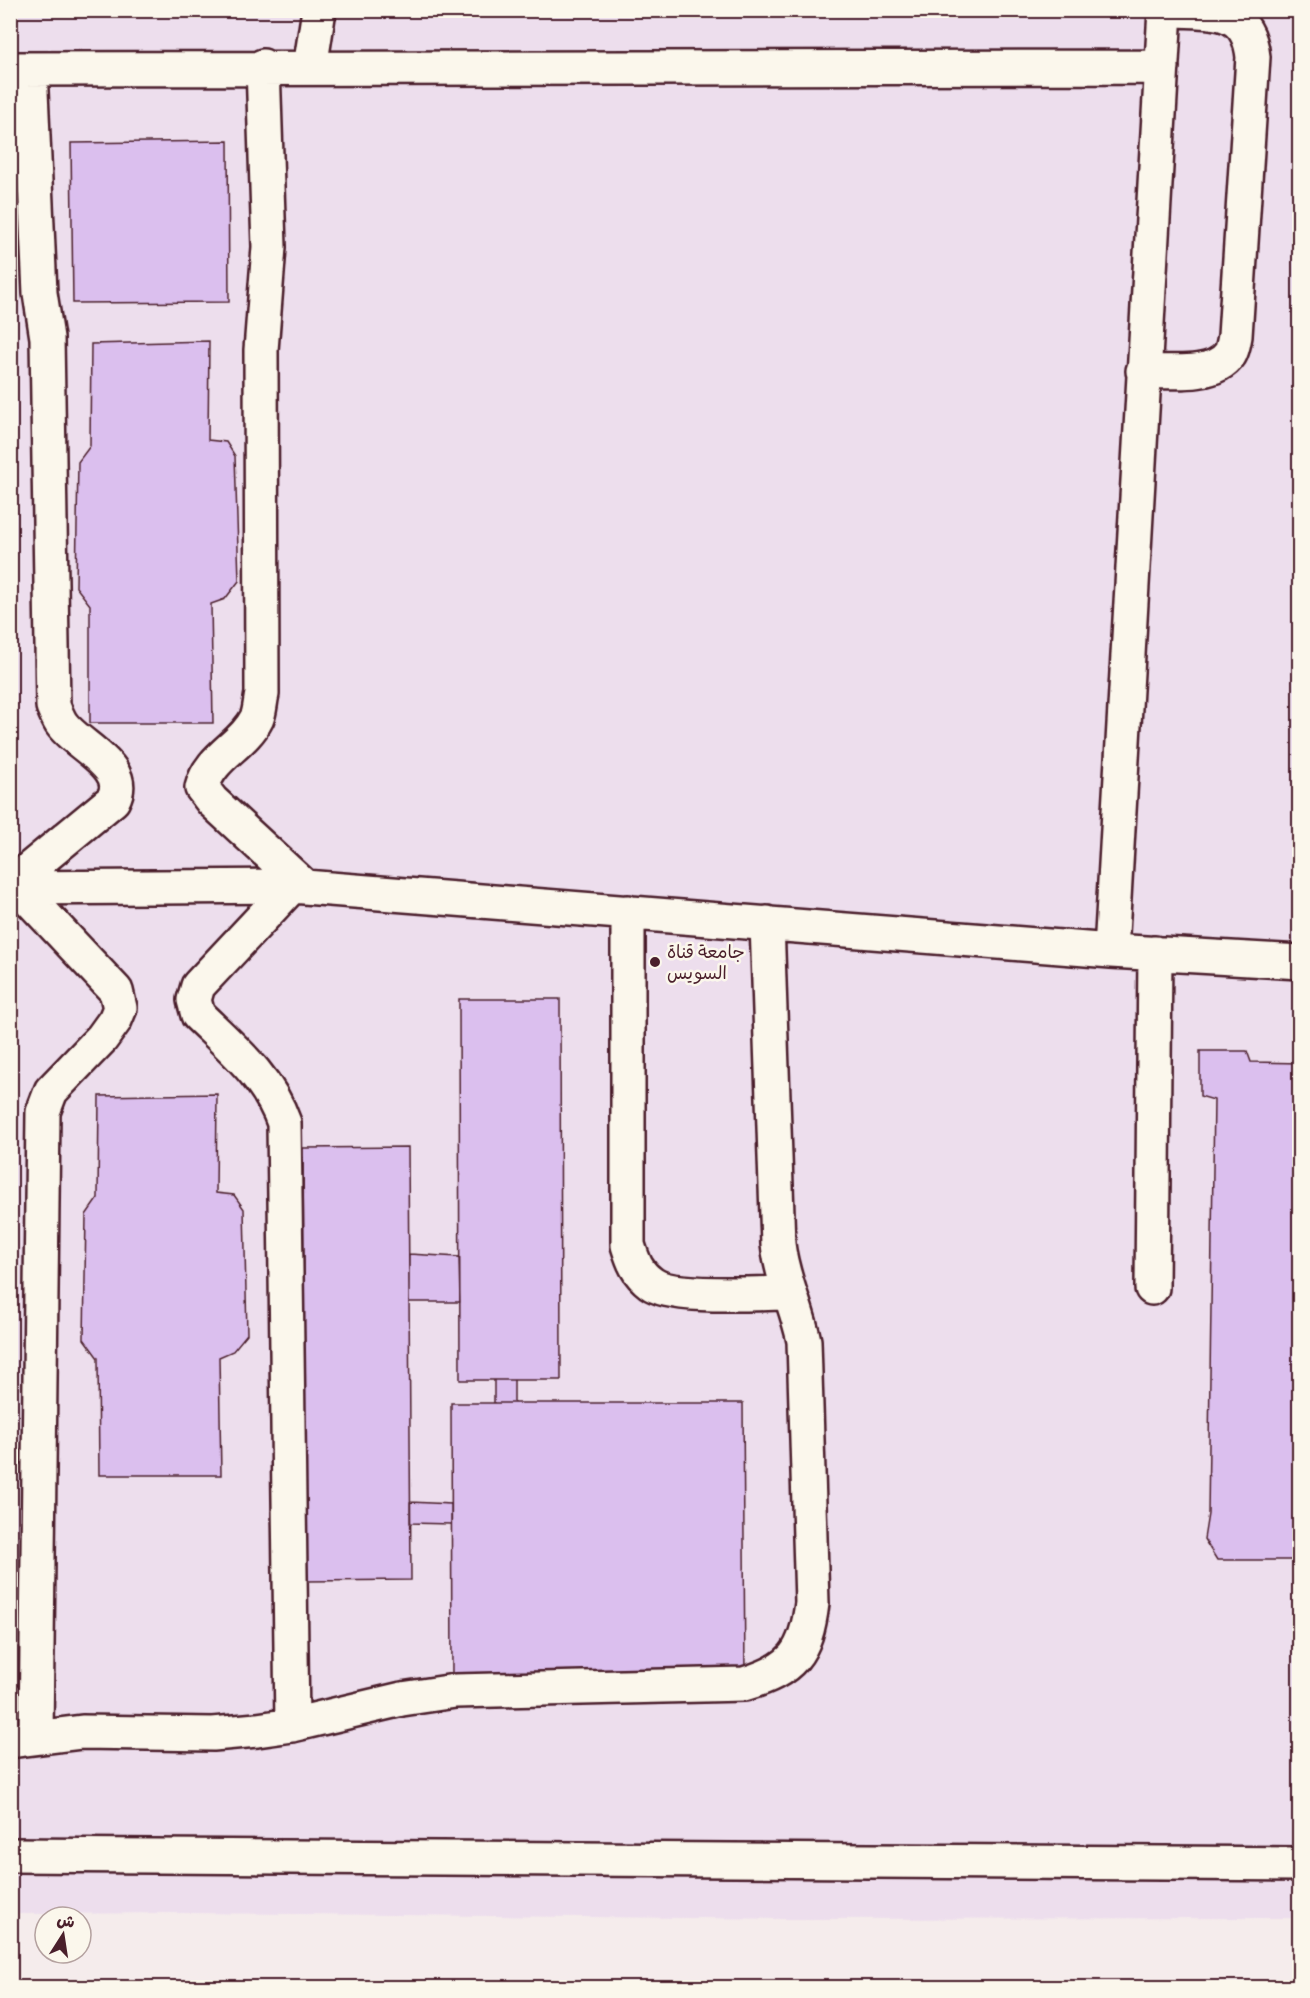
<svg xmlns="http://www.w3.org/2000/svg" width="1310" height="1998" font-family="Dekko,'Playpen Sans Arabic',sans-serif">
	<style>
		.built { fill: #eddeed }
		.building { fill: #dbbfee; stroke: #4a1f2b; stroke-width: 1.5 }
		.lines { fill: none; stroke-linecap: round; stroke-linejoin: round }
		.minor-casing { stroke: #4a1f2b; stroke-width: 38 }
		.minor { stroke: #fbf7ec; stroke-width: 33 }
		.poi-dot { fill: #4a1f2b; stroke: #fbf7ec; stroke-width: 2 }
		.labels { text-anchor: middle; stroke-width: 5; stroke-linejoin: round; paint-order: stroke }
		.poi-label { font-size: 18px; fill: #4a1f2b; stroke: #fbf7ec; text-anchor: start }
	</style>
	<rect width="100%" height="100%" fill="#f5ecec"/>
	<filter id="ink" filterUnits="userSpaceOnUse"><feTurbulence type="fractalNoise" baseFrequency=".0167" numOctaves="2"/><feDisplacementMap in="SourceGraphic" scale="12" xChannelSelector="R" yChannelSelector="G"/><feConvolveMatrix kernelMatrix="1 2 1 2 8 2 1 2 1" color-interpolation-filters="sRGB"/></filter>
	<g filter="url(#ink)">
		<path class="built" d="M10 11H1299V1918L787 1919 189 1913 11 1914Z"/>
		<path class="building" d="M228 141 229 302 73 303 71 143Z
			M209 341 208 440 226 442 235 456 239 581 225 599 211 604 213 723H90V605L76 587 78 462 90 446 91 344Z
			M459 999H560L561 1380H460Z
			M1200 1051H1247L1251 1062 1300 1063V1560H1217L1204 1539 1208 1514 1214 1100 1200 1096Z
			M1200 1051H1247L1251 1062 1300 1063V1560H1217L1204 1539 1208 1514 1214 1100 1200 1096Z
			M217 1094 216 1193 234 1195 244 1209 247 1334 233 1351 219 1357 221 1475H99L98 1358 84 1339 86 1215 98 1198 99 1096Z
			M408 1147 411 1580 306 1581 303 1148Z
			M10 1154 14 1581H10Z
			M409 1254 459 1257 460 1302H409Z
			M494 1380H514V1403H494Z
			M451 1403H743L745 1679H452Z
			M410 1502 451 1504V1524L410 1523Z"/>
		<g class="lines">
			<g class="minor-casing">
				<path id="minor" d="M263 66 269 247 261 350 262 694C260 702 260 711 257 718 243 746 210 756 202 788L212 801 305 887
					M310 68 319 10
					M10 69 1162 67
					M1143 371C1168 371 1214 378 1230 354 1233 349 1234 341 1235 336L1253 57C1248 9 1217 12 1178 10
					M10 885 113 800C131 766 77 747 61 723 58 718 55 711 53 706L47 338 40 293 30 69
					M10 888 292 886 1111 951 1300 962
					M19 888 116 991 120 1008 115 1020 102 1038 51 1091 43 1112 36 1736
					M628 912V1245C633 1261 637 1273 651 1283 671 1299 759 1293 788 1293
					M1111 951 1165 10
					M1152 1288 1155 953
					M292 1725 284 1123C268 1077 232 1048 198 1015L194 1000 198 986 292 886
					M10 1741 82 1732 213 1734 257 1730 292 1725 402 1699 455 1691 744 1684C792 1670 806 1653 812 1603L804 1341C797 1307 782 1279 778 1244L767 923
					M10 1855 1300 1864"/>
			</g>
			<use href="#minor" class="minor"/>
		</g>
	</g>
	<circle class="poi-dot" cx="655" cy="962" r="6"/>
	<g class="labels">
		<g class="poi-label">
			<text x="667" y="958">جامعة قناة<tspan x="667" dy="21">السويس</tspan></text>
		</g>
	</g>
	<rect width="1310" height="1998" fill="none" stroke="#fbf7ec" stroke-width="36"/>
	<rect x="18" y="18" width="1274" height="1962" fill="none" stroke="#4a1f2b" stroke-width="2" filter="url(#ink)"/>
	<g transform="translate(63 1935) rotate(12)"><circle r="28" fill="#fbf7ec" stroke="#b4a19f" stroke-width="1.5"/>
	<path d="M0-4.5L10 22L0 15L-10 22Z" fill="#4a1f2b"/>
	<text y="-9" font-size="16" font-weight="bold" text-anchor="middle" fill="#4a1f2b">ش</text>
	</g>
</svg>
